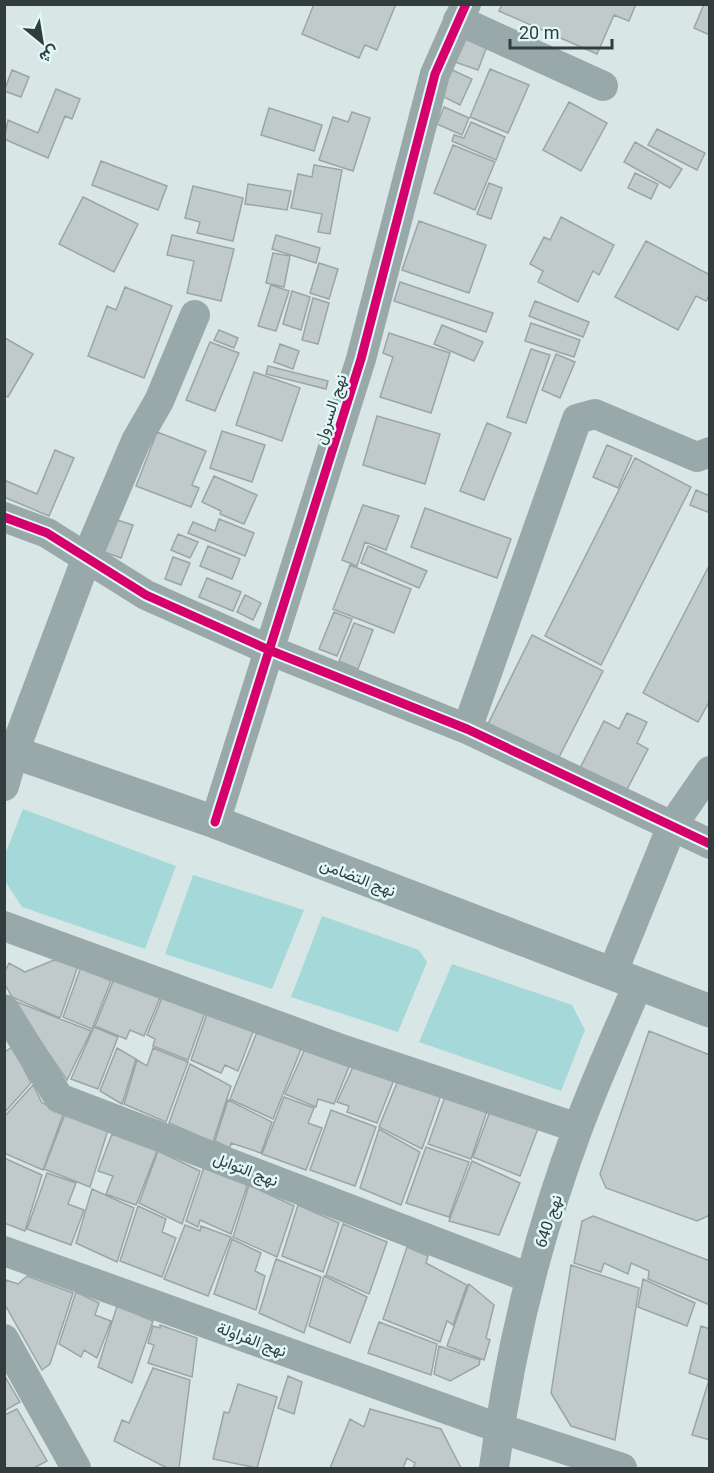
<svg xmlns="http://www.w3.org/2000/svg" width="714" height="1473" font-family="Roboto,Vazirmatn,sans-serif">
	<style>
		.green { fill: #a5d8d8 }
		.building { fill: #c0caca; stroke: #9ca5a5; stroke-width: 1.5 }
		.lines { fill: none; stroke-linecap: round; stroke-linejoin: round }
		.minor { stroke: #99a9a9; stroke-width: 30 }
		.tertiary { stroke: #99a9a9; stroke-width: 33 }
		.cycleway-casing { stroke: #e1f8f8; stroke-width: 13 }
		.cycleway { stroke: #d6006c; stroke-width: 9 }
		.labels { text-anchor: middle; stroke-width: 5; stroke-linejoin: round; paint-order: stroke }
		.street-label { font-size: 16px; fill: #333c3c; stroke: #e1f8f8 }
	</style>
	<rect width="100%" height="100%" fill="#d9e6e6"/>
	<path class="green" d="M23 809 176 866 145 949 22 907 5 881 4 857Z
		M193 875 304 910 272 989 165 954Z
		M322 916 419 950 427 962 398 1032 291 997Z
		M452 964 572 1005 585 1030 561 1091 419 1042Z"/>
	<path class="building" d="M314 4H396L377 50 365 45 359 58 302 34Z
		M502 4H636L629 21 614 15 597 54 499 11Z
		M704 4H710V35L694 28Z
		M463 37 487 46 478 70 455 62Z
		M450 69 472 79 460 105 438 94Z
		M490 69 529 85 508 133 470 117Z
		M12 70 29 77 21 97 4 91Z
		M56 89 80 99 72 119 65 116 48 158 4 139 8 120 38 133Z
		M569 102 607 123 581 171 543 150Z
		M444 107 469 118 462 135 437 124Z
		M269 108 322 125 314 151 261 135Z
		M352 112 370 118 353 171 319 160 333 117 348 122Z
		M471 122 505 137 496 160 452 141 454 135 464 138Z
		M657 129 705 153 697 170 648 145Z
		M635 142 682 169 670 188 624 162Z
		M453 145 495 162 475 210 434 193Z
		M101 161 167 186 158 210 92 185Z
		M314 165 342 170 330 234 318 232 322 214 291 208 298 174 312 177Z
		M635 173 658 184 651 199 628 188Z
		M489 183 502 188 491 219 477 214Z
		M248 184 291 191 287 210 245 204Z
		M193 186 243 198 233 241 197 233 200 222 185 218Z
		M83 197 138 224 114 272 59 244Z
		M561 217 614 245 599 275 593 271 578 302 538 282 543 271 530 264 544 237 550 240Z
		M419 221 486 245 469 293 402 270Z
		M172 235 234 249 221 301 187 293 194 261 167 255Z
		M276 235 320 248 316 263 272 249Z
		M646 241 710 275V294L706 301 696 296 678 330 615 297Z
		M273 253 290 256 284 287 266 283Z
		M319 263 338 269 329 299 310 293Z
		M400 282 493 313 486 332 394 301Z
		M271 285 289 291 276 331 258 326Z
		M125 287 172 306 144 378 88 356 107 306 116 310Z
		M292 291 310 297 301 330 283 324Z
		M313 298 329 303 318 344 302 340Z
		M535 301 589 322 583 337 529 316Z
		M531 323 580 340 574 357 525 341Z
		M442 325 483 342 474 361 434 344Z
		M219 330 238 338 234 348 214 340Z
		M389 333 450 353 431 413 380 397 393 357 383 353Z
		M5 338 33 354 8 397 4 395Z
		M210 342 239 353 215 411 186 400Z
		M280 344 299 351 293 369 274 362Z
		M531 349 550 355 526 423 507 417Z
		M556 354 575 362 560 398 542 390Z
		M268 366 328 381 326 389 266 374Z
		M254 372 300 388 282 441 236 425Z
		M377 416 440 434 425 484 363 465Z
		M487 423 511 433 484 500 460 491Z
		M222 431 265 445 252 482 210 468Z
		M157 432 206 451 192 485 199 488 191 507 136 486Z
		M607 445 632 456 618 488 593 477Z
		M55 450 74 458 49 516 4 497V480L37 494Z
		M635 458 691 487 601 665 545 636Z
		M214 476 257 495 244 524 220 514 221 511 202 502Z
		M696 490 710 496V513L690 505Z
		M363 505 399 516 386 550 365 542 357 566 342 560Z
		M425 508 511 539 497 578 411 547Z
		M111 518 133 525 121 558 99 550Z
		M219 519 254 533 245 556 188 533 193 522 215 531Z
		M178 534 198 542 190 558 171 550Z
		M208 546 240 559 232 579 200 566Z
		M368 546 427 571 419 588 361 563Z
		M173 557 190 563 181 585 165 579Z
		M710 564V700L698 722 643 693Z
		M350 565 411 589 394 633 333 609Z
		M207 578 241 592 233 611 199 597Z
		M245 595 261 603 253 620 237 612Z
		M334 612 352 619 337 656 319 649Z
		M354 623 373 630 358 669 339 661Z
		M532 635 603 671 557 761 487 726Z
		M627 713 647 722 637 743 648 749 623 797 577 774 604 721 619 729Z
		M54 960 78 966 60 1018 12 997 4 983V973L9 963 25 972Z
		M81 967 111 981 92 1029 63 1017Z
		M116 974 162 993 144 1036 130 1030 126 1039 95 1026Z
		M164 993 207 1007 188 1060 153 1046 155 1039 147 1035Z
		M12 1000 91 1031 67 1080Z
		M209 1008 256 1024 238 1071 225 1065 221 1073 191 1060Z
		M94 1027 118 1037 98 1089 71 1079Z
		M259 1027 301 1049 273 1119 230 1099Z
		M649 1031 710 1055V1215L697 1221 606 1188 600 1174Z
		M308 1042 352 1059 334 1104 318 1099 316 1107 285 1094Z
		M13 1047 31 1083 4 1113V1052Z
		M117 1048 136 1059 122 1104 100 1091Z
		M153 1048 188 1062 166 1122 124 1104 137 1060 147 1066Z
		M357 1058 397 1072 377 1123 347 1112 349 1106 337 1102Z
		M190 1064 231 1086 213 1142 169 1123Z
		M401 1073 442 1092 422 1149 379 1127Z
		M33 1085 42 1103 64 1112 43 1170 4 1153V1117Z
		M447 1091 489 1105 471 1159 428 1144Z
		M284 1097 314 1108 308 1123 322 1128 306 1170 262 1154Z
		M228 1100 272 1122 261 1153 231 1143 230 1148 215 1141Z
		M492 1106 539 1126 520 1176 473 1157Z
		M67 1109 108 1130 90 1187 44 1169Z
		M331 1110 376 1127 355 1186 310 1170Z
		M379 1129 420 1152 401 1205 360 1188Z
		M112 1134 157 1151 136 1205 106 1194 113 1176 98 1171Z
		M426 1147 469 1162 449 1217 406 1203Z
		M158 1151 200 1171 182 1224 139 1203Z
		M4 1158 42 1175 25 1231 4 1223Z
		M206 1161 249 1180 231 1234 200 1220 198 1227 186 1221Z
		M472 1161 520 1183 499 1235 449 1221Z
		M47 1173 76 1183 68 1204 84 1210 71 1245 27 1229Z
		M249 1185 294 1206 277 1257 233 1237Z
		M92 1189 134 1208 117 1262 76 1243Z
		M298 1205 339 1223 323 1272 282 1256Z
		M138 1206 166 1219 162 1232 176 1238 162 1277 120 1261Z
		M593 1216 710 1261V1305L648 1279 649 1271 631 1263 628 1274 604 1263 601 1272 574 1263 582 1221Z
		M343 1224 387 1242 369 1294 326 1275Z
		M185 1225 200 1231 201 1226 231 1237 208 1296 164 1279Z
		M232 1239 261 1253 255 1271 265 1276 256 1310 214 1294Z
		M407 1247 428 1256 426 1263 467 1285 453 1325 447 1321 440 1342 383 1319Z
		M276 1259 321 1277 304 1333 259 1313Z
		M571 1265 639 1288 615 1440 571 1426 551 1393Z
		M27 1276 73 1293 50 1364 42 1370 4 1303 6 1280 18 1284Z
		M324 1276 367 1297 350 1343 309 1326Z
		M643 1279 695 1303 687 1326 638 1307Z
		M469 1284 494 1305 486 1338 490 1340 484 1360 447 1346Z
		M76 1292 99 1303 95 1315 111 1321 97 1358 84 1350 81 1357 59 1344Z
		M117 1306 153 1321 132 1383 98 1367Z
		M379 1322 437 1344 431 1375 368 1353Z
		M160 1325 197 1338 192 1377 148 1363 154 1345 148 1343 153 1326 160 1328Z
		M701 1326 710 1329V1440L692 1435 709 1380 689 1373Z
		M439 1346 480 1360 479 1365 450 1381 434 1374Z
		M153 1368 190 1380 179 1468H167L114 1441 122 1420 129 1423Z
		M4 1375 20 1402 4 1411Z
		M288 1376 302 1382 294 1414 278 1408Z
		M238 1384 277 1397 257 1468 213 1459 224 1412 229 1413Z
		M17 1409 47 1461 34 1468H4V1415Z
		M370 1409 441 1429 461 1468H413L415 1463 407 1458 403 1468H330L350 1419 364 1427Z"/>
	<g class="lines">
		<path class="minor" d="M458 20 603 86
			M4 517 47 533 146 595 269 650 467 729 710 844
			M467 729 577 419 595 414 697 457 710 452
			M4 786 14 752 87 557 136 441 159 401 195 315
			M215 822 361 359 435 74 466 4
			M4 926 344 1050 578 1128
			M612 974 672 826 710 771
			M4 1009 59 1098 530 1278
			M4 1251 499 1428 622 1468
			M4 1339 76 1468
			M494 1468C509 1353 537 1237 578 1128 596 1079 618 1032 638 984"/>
		<path class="tertiary" d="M4 749 215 822 710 1011"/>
		<g class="cycleway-casing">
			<path id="cycleway" d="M4 517 47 533 146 595 269 650 467 729 710 844
				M215 822 361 359 435 74 466 4"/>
		</g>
		<use href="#cycleway" class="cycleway"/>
	</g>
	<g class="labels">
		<g class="street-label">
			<text transform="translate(330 409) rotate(-72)" y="6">نهج السرول</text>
			<text transform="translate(358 877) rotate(21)" y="6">نهج التضامن</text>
			<text transform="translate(246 1169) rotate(21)" y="6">نهج التوابل</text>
			<text transform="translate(548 1221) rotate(-72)" y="6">نهج 640</text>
			<text transform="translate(252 1339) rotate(20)" y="6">نهج الفراولة</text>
		</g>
	</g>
	<rect width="714" height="1473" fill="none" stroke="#333c3c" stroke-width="12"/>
	<g transform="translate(42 42) rotate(150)" stroke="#e1f8f8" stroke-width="4.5" paint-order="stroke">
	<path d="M0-4.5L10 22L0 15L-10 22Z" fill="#333c3c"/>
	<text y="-9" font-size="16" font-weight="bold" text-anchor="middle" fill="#333c3c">ش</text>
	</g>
	<path d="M510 39v9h102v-9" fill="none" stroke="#333c3c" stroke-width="3"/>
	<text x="519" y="39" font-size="18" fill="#333c3c" stroke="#e1f8f8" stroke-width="4.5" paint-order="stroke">20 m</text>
</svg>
